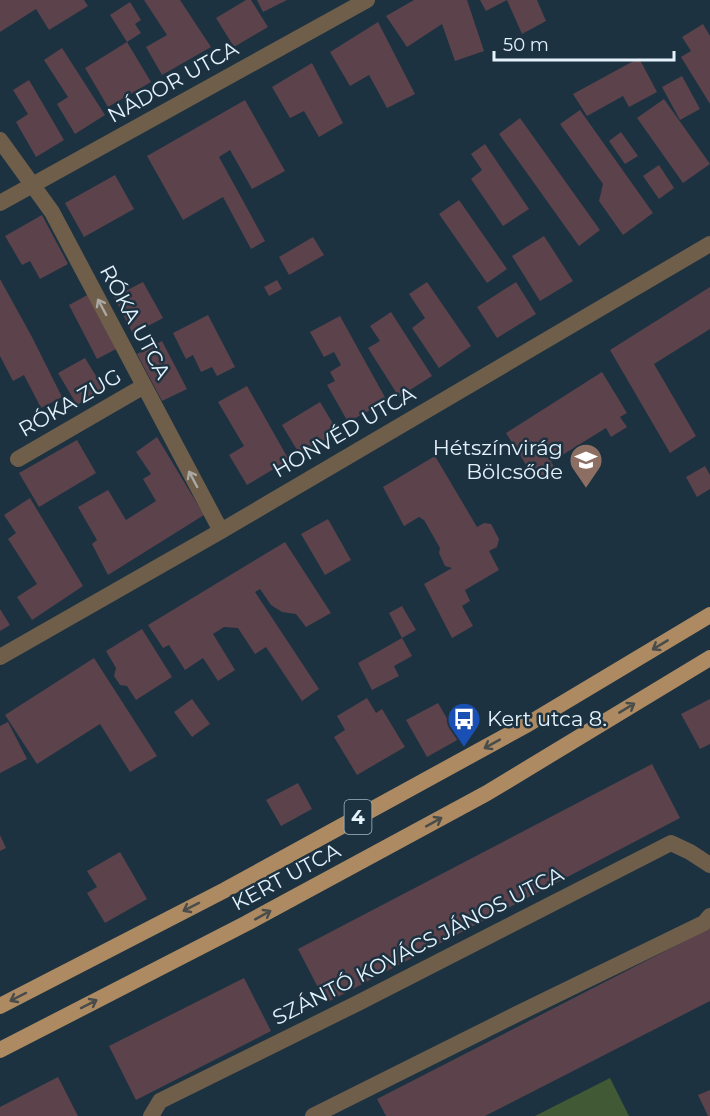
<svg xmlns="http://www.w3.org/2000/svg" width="710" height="1116" font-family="Montserrat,sans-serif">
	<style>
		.green { fill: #425935 }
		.building { fill: #5c424b }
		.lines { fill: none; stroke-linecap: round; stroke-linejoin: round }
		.minor { stroke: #6f5e4a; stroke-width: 16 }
		.primary { stroke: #ad8a61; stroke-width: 16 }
		.oneway { stroke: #aaa8a3 }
		.oneway2 { stroke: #484c4b }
		.labels { text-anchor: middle; stroke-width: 5; stroke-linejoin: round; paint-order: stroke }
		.shield { fill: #1c3241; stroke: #a8b8c4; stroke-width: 1.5 }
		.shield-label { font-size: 20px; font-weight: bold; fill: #e4f2fc }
		.street-label { font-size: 21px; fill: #e4f2fc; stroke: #1c3241 }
		.poi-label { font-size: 21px; fill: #e4f2fc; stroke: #1c3241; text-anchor: end }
	</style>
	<rect width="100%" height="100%" fill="#1c3241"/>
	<path class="green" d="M610 1078 629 1116H535Z"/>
	<path class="building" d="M0 0H84L88 6 49 30 36 9 0 32Z
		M144 0H180L211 47 162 75 146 47 167 35Z
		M246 0H251L268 27 234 47 216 18Z
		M257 0H287L263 12Z
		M414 0H467L484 51 455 61 442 24 407 47 386 16Z
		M480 0H537L546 21 522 34 507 0 486 11Z
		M130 2 141 20 135 24 141 33 127 42 110 15Z
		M378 22 415 94 387 108 369 75 350 86 330 52Z
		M703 24 710 36V104L681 57 691 51 682 37Z
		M127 42 151 82 108 107 85 68Z
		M62 48 105 115 75 134 57 104 68 97 44 60Z
		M639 58 657 92 629 107 623 96 587 116 573 94Z
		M312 63 343 123 319 137 304 111 290 118 272 87Z
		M682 76 700 109 680 120 662 87Z
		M29 80 64 140 36 157 16 122 28 114 13 90Z
		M664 99 710 164 683 183 637 118Z
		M245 100 285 171 252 189 230 150 219 157 265 241 251 249 223 197 183 220 147 156Z
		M580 110 653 213 623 235 599 201 603 184 560 124Z
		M520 118 600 230 579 246 499 134Z
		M621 132 638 156 625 164 609 141Z
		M485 144 529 209 503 226 471 179 482 170 471 154Z
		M659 165 674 188 659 199 643 176Z
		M115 175 134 209 84 237 65 203Z
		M459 200 507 269 487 283 439 214Z
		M42 215 68 264 40 279 30 261 22 265 5 236Z
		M544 236 573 281 540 301 512 256Z
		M313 237 324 255 289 275 279 257Z
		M0 279 32 337 62 397 41 408 24 375 13 381 0 356Z
		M277 280 282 289 269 296 264 287Z
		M143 282 163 318 133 334 114 297Z
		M427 282 471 346 439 368 412 328 425 318 409 294Z
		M516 282 536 314 497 338 477 307Z
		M710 287V329L654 364 696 436 670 453 610 350Z
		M91 293 120 347 97 359 69 305Z
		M391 312 432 376 399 397 368 348 380 341 370 326Z
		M208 315 235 367 217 376 212 367 201 372 193 355 186 359 173 333Z
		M340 316 387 401 348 422 327 385 335 381 330 372 341 365 334 352 324 357 310 332Z
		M162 341 187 389 162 401 137 354Z
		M85 358 104 389 77 405 58 373Z
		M602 372 627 413 620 417 627 427 611 437 606 428 551 462 557 471 543 480 537 471 532 474 506 433Z
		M247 386 289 460 247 485 229 455 244 446 218 402Z
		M320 402 338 432 300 455 282 425Z
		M157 437 204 515 108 575 92 544 97 540 78 507 108 490 126 520 156 501 143 479 151 474 136 452Z
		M77 440 96 473 39 507 19 473Z
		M435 456 477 527 484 523 491 524 499 539 497 547 489 551 499 570 465 590 470 601 462 606 473 626 452 638 424 584 452 568 445 566 439 553 440 548 424 520 419 517 404 526 383 487Z
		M705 466 710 475V489L697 497 686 477Z
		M30 498 83 586 32 620 17 597 37 584 8 539 16 533 4 515Z
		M328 519 351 560 325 575 301 534Z
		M285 542 331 613 306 627 296 614 282 612 271 605 260 589 255 592 319 689 302 701 266 647 255 654 238 628 224 627 213 634 235 670 218 681 203 658 185 670 169 645 163 648 148 625Z
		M402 606 416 630 402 638 412 656 394 666 399 676 372 690 358 663 402 638 389 613Z
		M0 609 10 625 0 631Z
		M142 629 172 677 136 700 127 686 120 685 114 676 116 668 106 651Z
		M94 658 157 756 130 772 100 724 37 764 5 715Z
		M367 698 376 713 382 709 405 747 357 775 334 737 345 730 337 716Z
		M192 699 210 724 192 737 174 712Z
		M710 699V744L700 749 681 714Z
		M438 703 459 739 427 757 406 720Z
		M8 722 27 759 0 773V726Z
		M652 764 680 818 326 1003 298 949Z
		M298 783 312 809 281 826 266 800Z
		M0 835 6 848 0 851Z
		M120 852 147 899 105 923 87 893 97 887 87 871Z
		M710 928V1001L485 1116H386L377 1099Z
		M244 978 271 1031 136 1100 109 1046Z
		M58 1077 78 1116H0V1107Z
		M710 1090V1116H708L698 1095Z"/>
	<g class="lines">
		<path class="minor" d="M0 140 52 212 221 531
			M0 203 367 0
			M18 459 144 386
			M0 657 221 531 710 244
			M151 1116 160 1101 358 1003 671 843 690 852 710 865
			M313 1116 517 1014 704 923 710 916"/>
		<path class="primary" d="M0 1006 225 890 528 724 710 615
			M0 1050 245 924 487 793 710 658"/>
	</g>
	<defs><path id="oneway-shaft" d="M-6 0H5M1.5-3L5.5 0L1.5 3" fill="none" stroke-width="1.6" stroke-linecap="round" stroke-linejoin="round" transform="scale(1.5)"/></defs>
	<g class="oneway">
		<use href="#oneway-shaft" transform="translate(102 307) rotate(-118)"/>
		<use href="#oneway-shaft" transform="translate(193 479) rotate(-118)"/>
	</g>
	<g class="oneway2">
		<use href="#oneway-shaft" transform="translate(660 645) rotate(149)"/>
		<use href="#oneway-shaft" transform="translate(627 708) rotate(-31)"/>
		<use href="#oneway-shaft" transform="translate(492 744) rotate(151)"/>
		<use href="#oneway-shaft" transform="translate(434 822) rotate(-29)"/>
		<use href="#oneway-shaft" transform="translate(191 907) rotate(153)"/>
		<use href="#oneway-shaft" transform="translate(263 915) rotate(-29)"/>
		<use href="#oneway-shaft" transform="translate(18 997) rotate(153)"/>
		<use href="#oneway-shaft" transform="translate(89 1004) rotate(-27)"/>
	</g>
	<defs>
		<g id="school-pin" transform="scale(1.725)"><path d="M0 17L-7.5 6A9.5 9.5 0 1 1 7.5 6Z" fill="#8d6e63" stroke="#1c3241"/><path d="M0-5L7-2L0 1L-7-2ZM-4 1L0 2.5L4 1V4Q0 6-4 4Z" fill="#fff"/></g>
		<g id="bus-pin" transform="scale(1.725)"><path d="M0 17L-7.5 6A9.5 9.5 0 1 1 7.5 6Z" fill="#1a4fb4" stroke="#1c3241"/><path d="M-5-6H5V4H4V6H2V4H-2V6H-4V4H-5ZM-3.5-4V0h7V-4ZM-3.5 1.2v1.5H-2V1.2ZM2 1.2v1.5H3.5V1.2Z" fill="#fff"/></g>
	</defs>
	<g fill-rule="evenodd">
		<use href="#school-pin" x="586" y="460"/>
		<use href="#bus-pin" x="464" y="719"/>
	</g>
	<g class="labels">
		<rect class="shield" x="344.5" y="800" width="27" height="34" rx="4.5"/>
		<g class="shield-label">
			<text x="358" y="824">4</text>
		</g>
		<g class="street-label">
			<text transform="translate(173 82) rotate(-29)" y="7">NÁDOR UTCA</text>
			<text transform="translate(135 322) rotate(62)" y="7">RÓKA UTCA</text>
			<text transform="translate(70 403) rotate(-30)" y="7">RÓKA ZUG</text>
			<text transform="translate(344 432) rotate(-30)" y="7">HONVÉD UTCA</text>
			<text transform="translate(286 877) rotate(-28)" y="7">KERT UTCA</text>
			<text transform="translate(418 946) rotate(-27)" y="7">SZÁNTÓ KOVÁCS JÁNOS UTCA</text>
		</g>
		<g class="poi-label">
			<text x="563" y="455">Hétszínvirág<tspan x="563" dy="24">Bölcsőde</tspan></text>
			<text x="487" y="726" text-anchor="start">Kert utca 8.</text>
		</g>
	</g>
	<path d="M494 51v9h180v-9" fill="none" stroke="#e4f2fc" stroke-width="3"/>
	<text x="503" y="51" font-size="18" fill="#e4f2fc" stroke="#1c3241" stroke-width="4.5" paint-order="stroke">50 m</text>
</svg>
